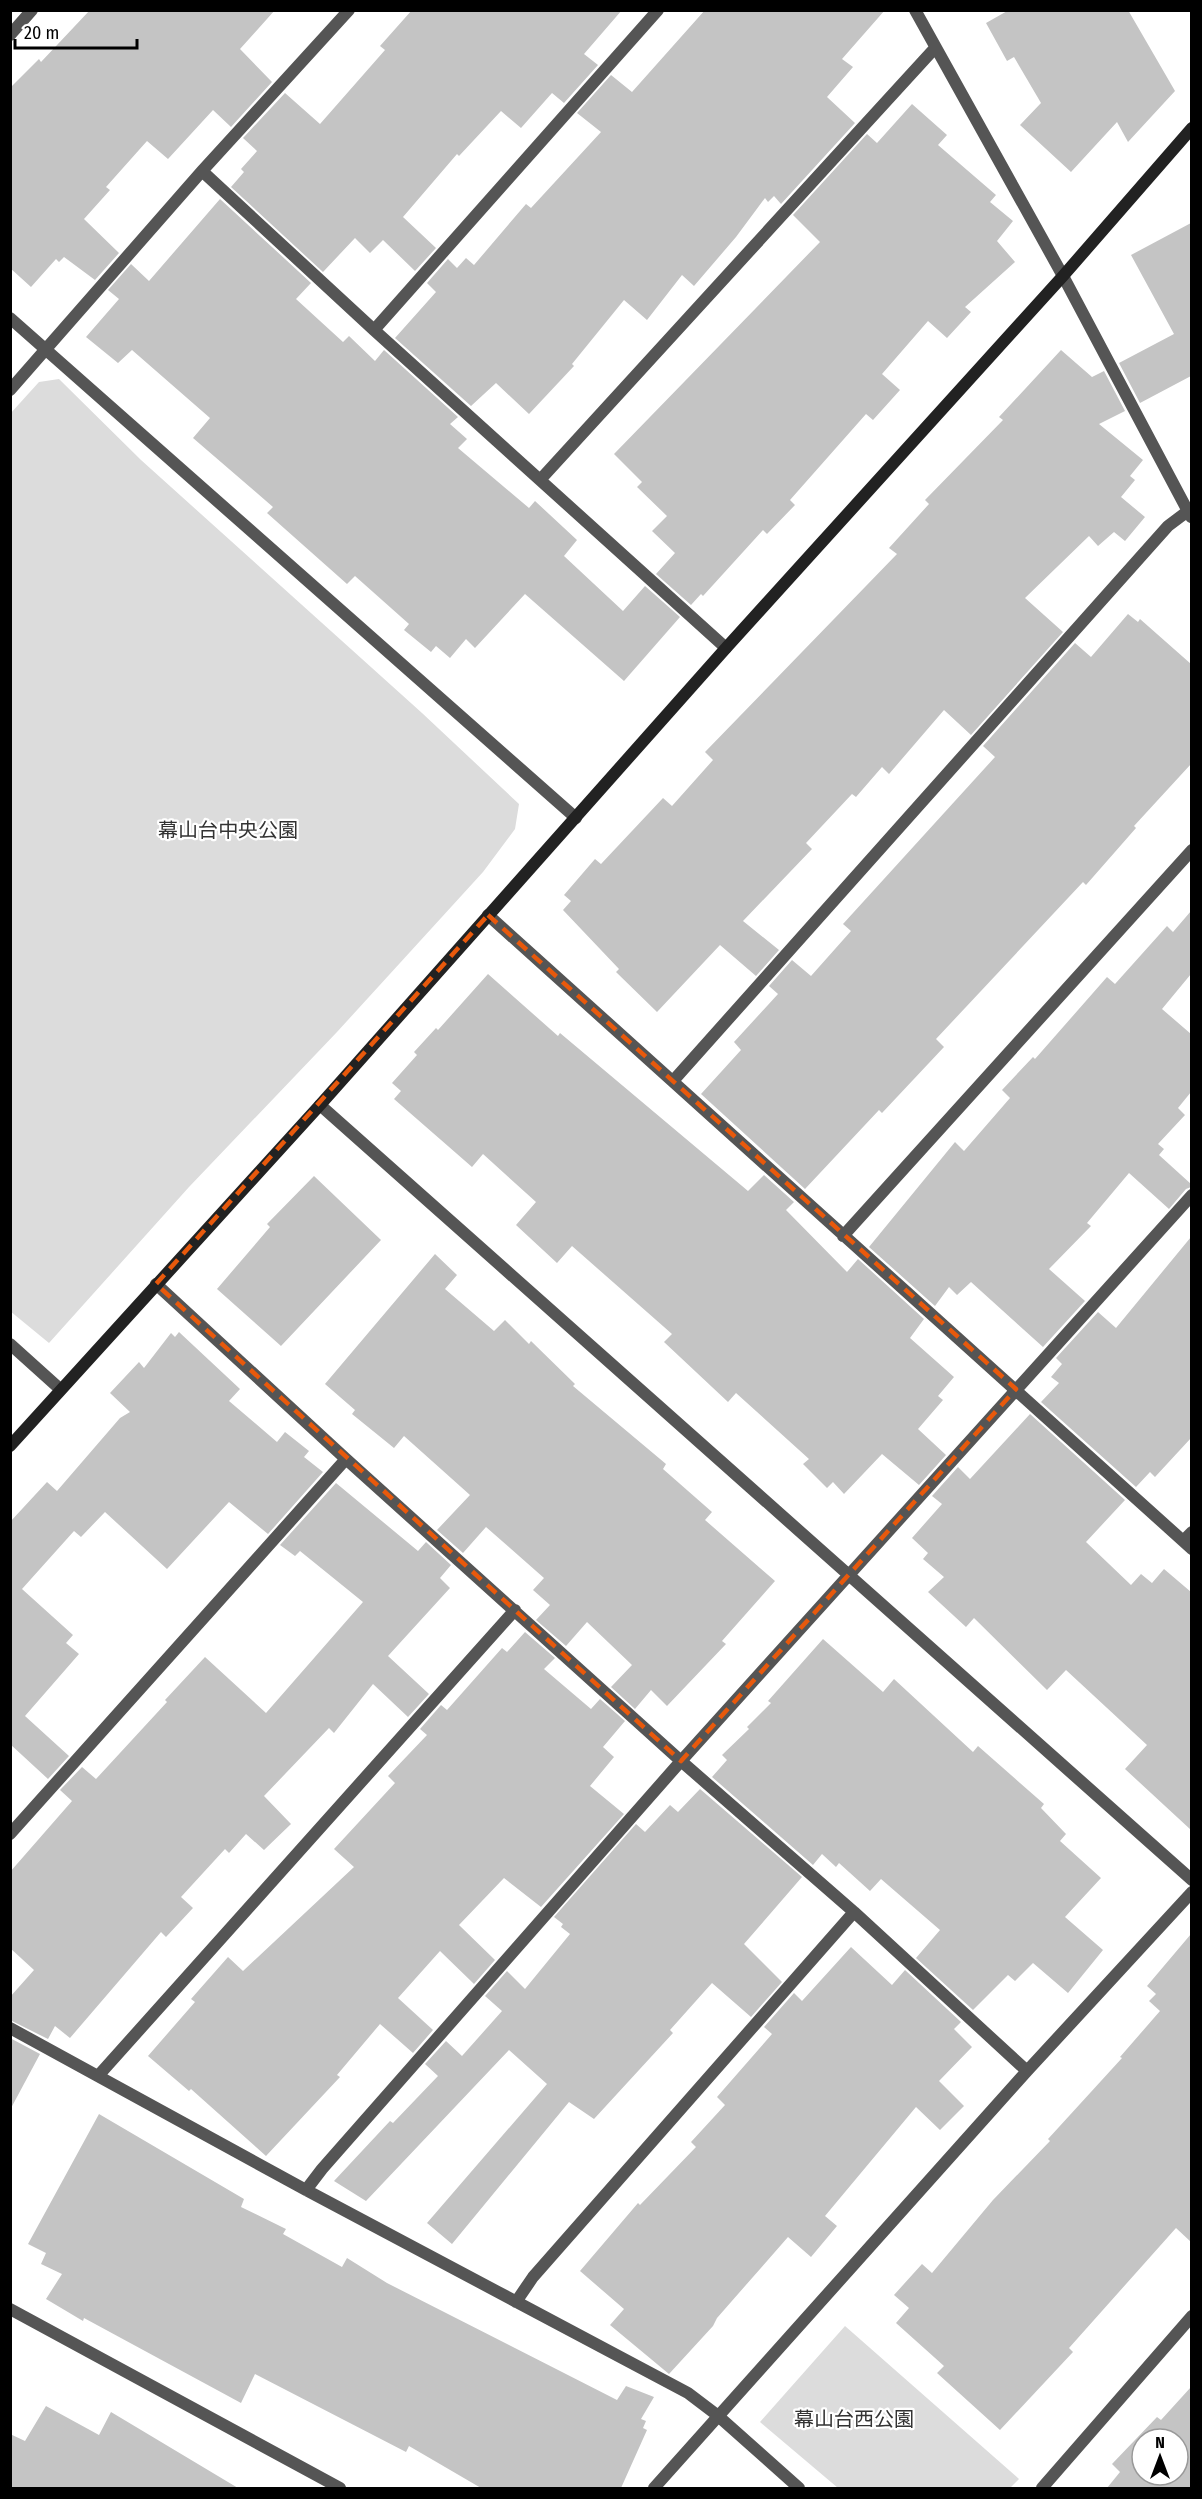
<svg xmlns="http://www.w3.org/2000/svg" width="1202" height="2499" font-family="'Fira Sans Condensed','Noto Sans JP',sans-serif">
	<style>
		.green { fill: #dcdcdc }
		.building { fill: #c4c4c4; fill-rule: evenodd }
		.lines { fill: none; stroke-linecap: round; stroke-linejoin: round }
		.street { stroke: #555; stroke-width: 12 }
		.secondary { stroke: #222; stroke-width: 12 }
		.marked { fill: none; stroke: #e8590c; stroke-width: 4.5; stroke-dasharray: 12 8; stroke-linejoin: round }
		.labels { text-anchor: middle; stroke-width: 4.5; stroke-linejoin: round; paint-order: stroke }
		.park-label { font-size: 20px; fill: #333; stroke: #fff }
	</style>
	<rect width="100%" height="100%" fill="#fff"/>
	<path class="green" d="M59 379 141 460 422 713 519 804 515 829 483 872 337 1032 189 1187 49 1343 10 1311V414L39 382Z
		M845 2326 1019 2479 1010 2488H838L760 2422Z"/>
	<path class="building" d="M90 10H275L240 49 272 82 231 127 213 110 168 159 147 141 106 187 110 190 84 219 119 253 95 280 64 257 59 262 56 259 31 287 10 268V88L39 59 41 62Z
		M412 10H622L584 54 598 65 564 103 552 93 521 128 501 111 459 156 457 154 403 217 436 248 415 271 383 240 370 253 355 238 323 272 231 187 244 172 241 169 257 151 243 138 285 93 320 124 385 50 380 46Z
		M705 10H885L842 59 853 67 827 97 855 123 781 204 774 196 768 202 765 198 736 237 694 286 682 275 647 320 624 300 572 364 574 366 529 414 496 383 471 406 395 338 436 292 427 283 448 259 457 268 466 258 474 265 526 204 531 208 601 132 577 113 611 75 632 92Z
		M1009 10H1128L1175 91 1128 142 1117 122 1071 172 1020 125 1041 103 1014 57 1007 61 986 23Z
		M912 104 947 135 938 145 996 195 990 202 1013 221 997 241 1015 262 965 307 971 312 947 338 928 321 882 374 900 390 873 420 866 414 790 500 795 505 767 534 763 530 703 596 701 594 691 605 656 574 675 553 652 531 667 516 637 487 642 482 614 454 820 242 793 215 867 134 877 143Z
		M220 199 311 283 296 299 343 342 349 336 375 361 384 350 458 417 450 424 467 439 458 448 529 508 535 501 577 540 564 556 623 611 645 586 680 617 624 681 525 594 475 648 466 639 450 658 436 646 431 652 404 630 409 624 355 576 347 584 267 513 273 507 193 438 210 418 132 350 118 363 86 337 119 299 108 290 131 264 149 281Z
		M1191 223V376L1140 403 1119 363 1174 334 1131 255Z
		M1061 350 1092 377 1104 371 1125 411 1099 424 1143 460 1130 476 1135 480 1121 497 1145 517 1125 541 1114 532 1098 546 1089 536 1025 598 1063 632 971 735 944 710 889 774 882 767 856 797 852 794 806 843 812 849 743 921 779 950 756 976 720 945 657 1012 616 972 619 969 563 910 571 901 564 895 595 859 601 864 663 798 672 806 713 760 705 752 897 554 889 548 929 504 925 500 1003 420 999 417Z
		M1128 614 1138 622 1140 619 1191 664V764L1134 826 1136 828 1086 885 1083 882 936 1039 944 1047 882 1113 879 1110 805 1189 701 1094 741 1050 734 1042 778 994 769 986 792 960 811 976 851 931 843 924 995 757 983 746 1075 643 1091 657Z
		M1191 911V974L1162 1009 1191 1034V1092L1178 1108 1185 1115 1158 1144 1164 1149 1159 1155 1191 1184V1187L1186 1189 1169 1209 1129 1173 1087 1223 1091 1226 1049 1269 1085 1301 1043 1347 971 1282 957 1295 949 1287 935 1306 869 1247 955 1142 964 1151 1010 1098 1002 1090 1033 1057 1035 1059 1107 977 1115 984 1167 926 1173 932Z
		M488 974 558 1036 560 1033 748 1191 764 1175 794 1202 786 1210 847 1272 858 1259 924 1319 910 1338 954 1377 938 1396 943 1400 918 1429 946 1455 919 1485 882 1454 844 1494 833 1482 827 1488 803 1464 809 1459 736 1393 728 1402 664 1342 672 1334 572 1246 557 1263 516 1225 536 1202 483 1154 472 1167 394 1099 401 1091 392 1083 417 1055 414 1052 436 1028 438 1030Z
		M314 1176 381 1240 281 1346 217 1289 270 1227 267 1224Z
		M1191 1237V1438L1155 1477 1150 1472 1136 1487 1041 1402 1059 1383 1051 1377 1062 1364 1056 1358 1098 1312 1116 1328Z
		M435 1254 457 1275 445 1289 494 1331 505 1320 529 1344 531 1341 575 1384 573 1386 666 1464 663 1469 712 1512 705 1520 775 1581 722 1641 726 1644 667 1706 651 1690 635 1709 611 1687 632 1665 587 1622 566 1646 536 1620 550 1605 533 1590 544 1578 486 1527 463 1553 437 1530 470 1495 404 1436 394 1448 352 1414 355 1410 325 1384Z
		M179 1332 240 1389 229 1401 277 1442 285 1432 309 1451 304 1457 323 1472 268 1534 229 1502 167 1569 105 1512 81 1537 74 1531 22 1589 73 1635 66 1643 79 1654 25 1716 69 1756 48 1779 10 1744V1522L47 1482 57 1491 120 1418 130 1412 110 1393 139 1362 144 1368 171 1333 175 1337Z
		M1030 1414 1125 1500 1086 1542 1131 1585 1141 1574 1152 1583 1164 1569 1191 1592V1830L1125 1769 1147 1745 1066 1670 1047 1690 974 1618 966 1627 928 1592 944 1577 923 1559 928 1553 912 1538 942 1504 932 1496 958 1467 970 1479Z
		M336 1483 418 1551 426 1542 451 1565 440 1578 450 1588 388 1656 429 1694 408 1717 373 1684 334 1733 329 1728 264 1796 291 1824 264 1850 246 1834 229 1853 225 1849 181 1897 193 1908 166 1937 161 1932 70 2038 55 2026 48 2039 10 2020V1997L34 1970 10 1948V1872L72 1801 60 1790 82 1767 96 1779 167 1702 165 1700 205 1657 266 1713 363 1602 300 1551 295 1556 280 1545Z
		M525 1632 555 1658 544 1669 591 1709 600 1699 625 1721 603 1747 614 1757 590 1786 624 1814 541 1907 504 1878 459 1925 495 1960 474 1984 440 1951 398 1998 433 2030 413 2053 380 2024 337 2075 340 2077 266 2156 191 2089 189 2091 148 2056 195 2002 191 1999 228 1957 243 1971 354 1867 334 1849 395 1783 388 1776 427 1735 420 1729 441 1705 447 1710 502 1648 507 1652Z
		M823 1639 883 1692 894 1679 973 1752 978 1746 1044 1804 1041 1808 1066 1834 1060 1841 1101 1878 1065 1917 1103 1950 1068 1993 1033 1963 1015 1981 1008 1975 973 2010 916 1958 940 1930 881 1879 870 1891 839 1863 836 1867 822 1854 813 1865 712 1777 727 1760 722 1755 749 1729 747 1727 771 1703 768 1701Z
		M700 1789 802 1877 744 1944 782 1982 751 2017 712 1983 670 2030 673 2033 594 2119 569 2102 452 2244 427 2223 547 2084 509 2050 366 2201 334 2181 390 2121 393 2123 438 2076 425 2064 446 2041 462 2056 502 2011 485 1996 507 1971 525 1989 570 1934 561 1927 563 1924 554 1917 636 1824 645 1832 670 1805 678 1812Z
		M1191 1934V2242L1176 2228 1069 2348 1073 2352 1000 2430 937 2373 944 2366 896 2323 909 2308 894 2295 922 2264 932 2273 993 2200 1050 2141 1048 2139 1122 2058 1120 2057 1160 2011 1149 2001 1156 1994 1147 1986Z
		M851 1947 892 1985 905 1970 961 2022 954 2029 972 2047 939 2081 964 2106 940 2130 916 2107 825 2216 837 2226 811 2257 788 2237 717 2318 713 2326 669 2374 610 2325 624 2309 580 2271 638 2203 640 2205 696 2147 691 2142 725 2105 717 2097 772 2034 764 2027 794 1993 802 2001Z
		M10 2038 40 2054 10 2110Z
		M99 2114 244 2199 241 2207 286 2229 283 2234 342 2267 347 2258 387 2283 617 2400 626 2386 654 2397 641 2419 646 2421 643 2428 647 2430 621 2488H481L409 2446 406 2452 255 2374 241 2403 84 2318 83 2321 46 2299 62 2274 41 2264 46 2253 28 2244Z
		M1191 2387V2488H1107L1120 2472 1112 2464 1157 2417 1161 2420ZM1142 2439H1178V2475H1142Z
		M46 2406 99 2435 111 2412 238 2488H10V2434L25 2441Z"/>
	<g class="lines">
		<path class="street" d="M915 10 1063 276 1191 517
			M10 35 32 10
			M202 171 374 330 726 648
			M10 318 576 818
			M374 330 658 10
			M10 390 202 171 349 10
			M540 480 935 48
			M488 915 1192 1549
			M673 1081 1168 526 1188 511
			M320 1105 1192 1880
			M843 1236 1192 850
			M156 1284 346 1459 681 1761 854 1912 1027 2071
			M10 1344 60 1389
			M1183 1541 1192 1532
			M10 1834 346 1459
			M10 2028 306 2190 688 2393 717 2415 799 2488
			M98 2076 515 1610
			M306 2190 322 2169 681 1761 1192 1195
			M516 2302 533 2277 854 1912
			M10 2309 340 2488
			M654 2488 1027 2071 1192 1892
			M1042 2488 1192 2316"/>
		<path class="secondary" d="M10 1446 320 1105 726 648 1063 276 1192 128"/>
	</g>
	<path class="marked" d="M488 915 1016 1389 681 1761 156 1284Z"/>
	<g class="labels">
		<g class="park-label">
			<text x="228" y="837">幕山台中央公園</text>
			<text x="854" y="2426">幕山台西公園</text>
		</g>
	</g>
	<rect width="1202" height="2499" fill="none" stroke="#000000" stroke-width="24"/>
	<g transform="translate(1160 2457)"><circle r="28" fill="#ffffff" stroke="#999999" stroke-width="1.5"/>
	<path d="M0-4.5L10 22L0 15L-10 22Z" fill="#000000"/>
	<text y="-9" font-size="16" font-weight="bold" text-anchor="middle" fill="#000000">N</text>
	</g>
	<path d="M15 39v9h122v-9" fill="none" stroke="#000000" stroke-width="3"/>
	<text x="24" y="39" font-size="18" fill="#000000" stroke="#ffffff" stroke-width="4.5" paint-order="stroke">20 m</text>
</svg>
